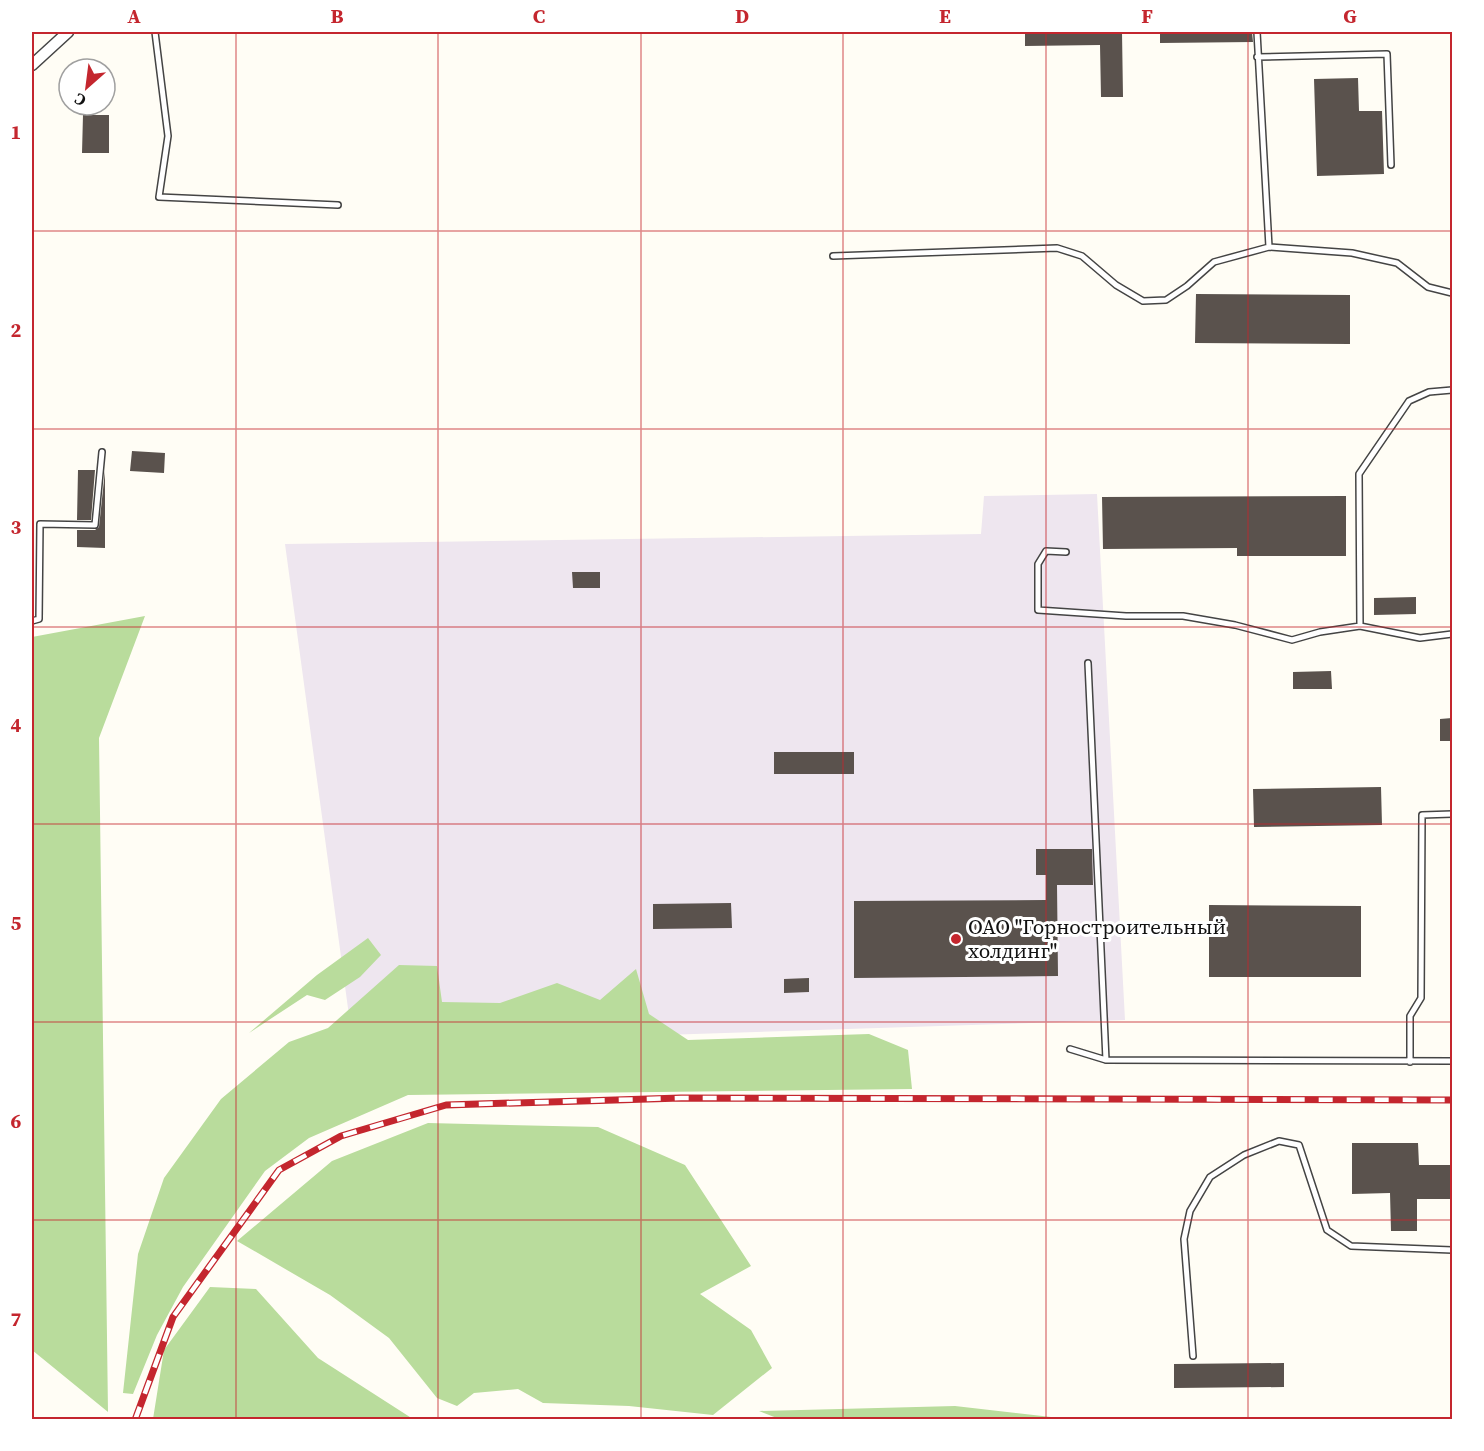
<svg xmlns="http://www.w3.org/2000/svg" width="1484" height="1451" font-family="'Source Serif 4',serif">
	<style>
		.industrial { fill: #eee6ef }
		.forest { fill: #b9dc9c }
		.building { fill: #5a524d }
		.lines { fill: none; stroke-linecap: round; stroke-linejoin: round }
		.service-casing { stroke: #444; stroke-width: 8 }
		.minor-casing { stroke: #444; stroke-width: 13 }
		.service { stroke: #fff; stroke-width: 5 }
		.minor { stroke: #fff; stroke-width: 10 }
		.rail-casing { stroke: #c4262e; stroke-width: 7 }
		.rail { stroke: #fff; stroke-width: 4.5; stroke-dasharray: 14; stroke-linecap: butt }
		.grid { fill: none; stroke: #c4262e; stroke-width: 1.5; stroke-opacity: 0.55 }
		.poi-dot { fill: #c4262e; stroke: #fff; stroke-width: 2 }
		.labels { text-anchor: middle; stroke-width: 6; stroke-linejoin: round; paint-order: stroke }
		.poi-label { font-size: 21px; fill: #111; stroke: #fff; text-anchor: start }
		.neatline { fill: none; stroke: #c4262e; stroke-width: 2 }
		.grid-label { font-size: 20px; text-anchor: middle; font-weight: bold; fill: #c4262e }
	</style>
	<rect width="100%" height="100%" fill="#fffdf5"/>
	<path class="industrial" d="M1097 494 1125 1020 353 1045 285 544 981 534 984 496Z"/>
	<path class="forest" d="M145 616 99 738 108 1412 32 1350V637Z
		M368 938 381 955 360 977 325 1000 307 995 249 1033 317 975Z
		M399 965 437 966 442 1002 500 1003 557 983 600 1000 636 969 649 1014 688 1040 869 1034 908 1050 912 1089 408 1095 309 1138 265 1171 183 1287 157 1335 133 1394 123 1393 138 1254 164 1178 221 1099 289 1042 328 1028Z
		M428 1123 598 1127 685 1165 751 1266 700 1294 751 1330 772 1368 713 1415 629 1406 543 1403 518 1389 474 1393 457 1406 437 1398 389 1338 330 1295 237 1241 332 1161Z
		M210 1287 256 1289 318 1358 413 1419H153L164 1350Z
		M955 1406 1051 1417 1177 1419 782 1420 759 1411Z"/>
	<path class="building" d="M1025 32H1122L1123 97H1101L1100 45 1025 46Z
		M1160 32H1252L1253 42 1160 43Z
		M1358 78 1359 111H1382L1384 174 1317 176 1314 79Z
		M83 115H109V153H82Z
		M1196 294 1350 295V344L1195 343Z
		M132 451 165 453 164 473 130 471Z
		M78 470H95L91 520H77Z
		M105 471V548L77 547V530H95L99 527Z
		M1346 496V556H1237V548L1103 549 1102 497Z
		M572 572H600V588H573Z
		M1416 597V614L1374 615V598Z
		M1331 671 1332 689H1293V672Z
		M1452 718V741H1440V719Z
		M774 752H854V774H774Z
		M1381 787 1382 825 1254 827 1253 789Z
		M1036 849H1092L1093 885H1057L1058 976 854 978V901L1046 900V875H1036Z
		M731 903 732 928 653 929V904Z
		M1209 905 1361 906V977H1209Z
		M809 978V992L784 993V979Z
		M1352 1143H1418L1419 1165H1452V1199H1417V1231H1391L1390 1193 1352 1194Z
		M1284 1363V1387L1174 1388V1364Z"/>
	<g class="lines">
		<g class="service-casing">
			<path id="service" d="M155 32 168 136 159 197 338 205
				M1257 32 1269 247
				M1257 57 1387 54 1391 165
				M833 256 1057 248 1082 256 1116 285 1143 301 1166 300 1187 286 1214 262 1269 247 1352 253 1397 263 1428 287 1452 293
				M1066 552 1046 551 1038 564V610L1126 616H1183L1235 625 1292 640 1320 632 1360 626 1420 638 1452 634
				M32 621 39 619 40 524 95 525 102 452
				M1360 626 1359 474 1409 401 1429 392 1452 390
				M1088 663 1106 1060
				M1070 1049 1106 1060 1452 1061
				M1410 1062V1016L1421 998 1422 815 1452 814
				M1193 1356 1184 1239 1190 1211 1210 1177 1244 1155 1279 1141 1299 1145 1327 1230 1351 1246 1452 1250"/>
		</g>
		<g class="minor-casing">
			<path id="minor" d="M32 65 68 32"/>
		</g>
		<use href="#service" class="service"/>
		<use href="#minor" class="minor"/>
		<g class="rail-casing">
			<path id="rail" d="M135 1420 173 1317 279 1170 341 1136 446 1105 681 1098 1452 1100"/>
		</g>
		<use href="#rail" class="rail"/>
	</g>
	<path class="grid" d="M236 32V1420M438 32V1420M641 32V1420M843 32V1420M1046 32V1420M1248 32V1420M32 231H1452M32 429H1452M32 627H1452M32 824H1452M32 1022H1452M32 1220H1452"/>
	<circle class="poi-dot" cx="956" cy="939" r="6"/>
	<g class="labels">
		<g class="poi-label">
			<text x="968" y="934">ОАО "Горностроительный<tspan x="968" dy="24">холдинг"</tspan></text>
		</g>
	</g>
	<rect width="1484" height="1451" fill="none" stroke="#ffffff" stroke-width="66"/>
	<g transform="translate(87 87) rotate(208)"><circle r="28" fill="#ffffff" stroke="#a0a0a0" stroke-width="1.5"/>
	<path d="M0-4.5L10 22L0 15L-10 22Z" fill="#c4262e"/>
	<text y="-9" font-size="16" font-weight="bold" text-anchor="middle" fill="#111111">С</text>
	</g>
	<rect x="33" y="33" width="1418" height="1385" class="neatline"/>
	<g class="grid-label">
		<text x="134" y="23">A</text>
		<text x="337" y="23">B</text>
		<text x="539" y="23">C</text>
		<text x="742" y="23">D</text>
		<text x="945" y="23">E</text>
		<text x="1147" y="23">F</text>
		<text x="1350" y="23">G</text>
		<text x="16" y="139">1</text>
		<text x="16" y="337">2</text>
		<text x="16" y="534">3</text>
		<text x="16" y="732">4</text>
		<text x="16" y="930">5</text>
		<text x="16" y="1128">6</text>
		<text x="16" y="1326">7</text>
	</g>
</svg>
